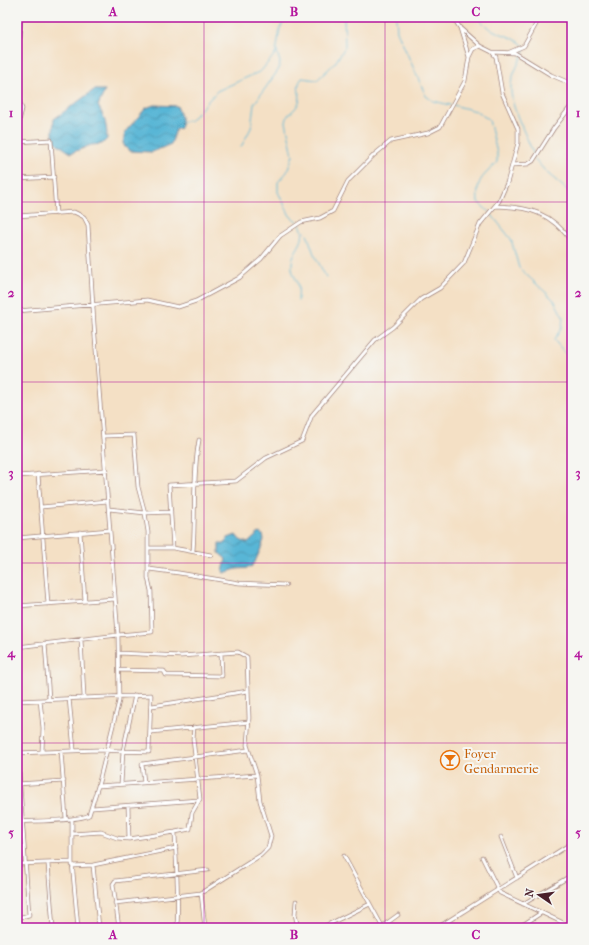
<svg xmlns="http://www.w3.org/2000/svg" width="589" height="945" font-family="'IM FELL French Canon',serif">
	<style>
		.water { fill: url(#water-waves); stroke: #516a80 }
		.lines { fill: none; stroke-linecap: round; stroke-linejoin: round }
		.stream { stroke: #58b6d6; stroke-width: 1 }
		.street-casing { stroke: #9f8078; stroke-width: 4.5 }
		.secondary-casing { stroke: #9f8078; stroke-width: 6 }
		.street { stroke: #fff; stroke-width: 3 }
		.secondary { stroke: #fff; stroke-width: 4.5 }
		.grid { fill: none; stroke: #b5179e; stroke-width: 1; stroke-opacity: 0.55 }
		.labels { text-anchor: middle; stroke-width: 4; stroke-linejoin: round; paint-order: stroke }
		.food-label { font-size: 13px; fill: #c56008; stroke: #f6f6f2; text-anchor: start }
		.neatline { fill: none; stroke: #b5179e; stroke-width: 1.5 }
		.grid-label { font-size: 13px; text-anchor: middle; font-weight: bold; fill: #b5179e }
	</style>
	<defs>
		<pattern id="water-waves" width="16" height="10" patternUnits="userSpaceOnUse"><rect width="16" height="10" fill="#58b6d6"/><path d="M0 5q4-4 8 0t8 0" fill="none" stroke="#4b93ae"/></pattern>
	</defs>
	<rect width="100%" height="100%" fill="#f6f6f2"/>
	<filter id="ink" filterUnits="userSpaceOnUse"><feTurbulence type="fractalNoise" baseFrequency=".025" numOctaves="2"/><feDisplacementMap in="SourceGraphic" scale="8" xChannelSelector="R" yChannelSelector="G"/><feConvolveMatrix kernelMatrix="1 2 1 2 8 2 1 2 1" color-interpolation-filters="sRGB"/></filter>
	<filter id="wash" filterUnits="userSpaceOnUse"><feTurbulence type="fractalNoise" baseFrequency=".012" numOctaves="4" result="noise"/><feDisplacementMap in="SourceGraphic" scale="16" xChannelSelector="R" yChannelSelector="G"/><feGaussianBlur stdDeviation="0.9" result="paint"/><feColorMatrix in="noise" values="0 0 0 0 0 0 0 0 0 0 0 0 0 0 0 0 0 1.4 0 .05"/><feComposite in="paint" operator="in"/></filter>
	<g filter="url(#wash)">
		<rect width="100%" height="100%" fill="#f4e0c5"/>
		<path class="water" d="M94 90H105L98 106C105 117 107 126 107 139L102 144 91 145 71 153C51 139 52 144 54 119Z
			M154 105 177 106 181 117V128L176 129 171 144 152 152 130 151 125 147 123 143 125 132 146 108Z
			M259 533 263 535 264 539 262 546 254 564 249 568 236 569 224 573 223 572 226 559 219 553V543H225L228 538 236 535 240 540 248 543Z"/>
		<g class="lines">
			<path class="stream" d="M396 17 397 31 426 96 433 101 450 105
				M479 17C487 35 513 33 525 47 522 59 515 68 512 79 506 103 527 134 534 156
				M453 105 476 111 489 120 497 153V162C482 179 476 178 478 202L489 212
				M181 122 190 121 217 91 261 71 276 53 280 28 287 17
				M241 147 251 128 254 104 279 69 280 62 276 49
				M535 159 546 172 572 194
				M491 214 511 239 519 268 554 300 563 317 562 327 554 340 572 361
				M298 222 290 216 278 192V182L287 172 293 155 286 122 288 115C311 97 291 92 302 78L317 80 335 63 345 47 344 17
				M304 231 307 234 314 254 326 277
				M298 301C298 296 299 290 298 285 296 278 291 272 292 264 292 248 309 243 300 224"/>
		</g>
	</g>
	<g filter="url(#ink)">
		<g class="lines">
			<g class="street-casing">
				<path id="street" d="M461 29 480 46
					M492 52 515 53 551 75 572 84
					M510 52 524 46 540 17
					M17 56 21 17
					M469 57 473 49 480 46 492 52 496 57 502 93 518 129V143L512 165
					M17 95 22 109 17 130
					M17 142 51 140 56 214
					M17 179 54 177
					M495 206C529 207 551 212 572 242
					M17 216 74 212 84 217 88 225 94 324 118 635 17 647
					M17 311 147 300 178 307 196 301 239 278 261 259 280 236 301 222 320 218 333 211 348 181 374 155 391 141 428 133 440 127 465 81 469 57 460 28 453 17
					M38 474 48 604
					M17 476 107 470
					M41 507 108 501
					M109 509 145 513 171 512
					M80 532 85 601
					M17 538 110 530
					M149 548H173L211 555
					M173 548 169 485 236 481 266 458 302 441 312 415 375 340 393 327 421 299 440 288 464 263 480 224 499 201 507 183 512 165 528 164 533 161 554 128 572 105
					M193 551C196 514 192 477 199 440
					M149 569 179 573 239 583 286 585
					M17 606 115 599
					M81 639 84 697
					M45 643 49 699
					M119 670 164 671 166 675 222 676 221 653
					M69 698 74 750
					M40 700 43 728 42 751
					M17 701 151 695 149 752 97 750 17 753
					M152 706 248 691
					M151 732 249 722
					M17 744 29 915 17 918
					M61 751 66 819
					M144 783 142 764 248 750
					M17 784 64 781
					M121 784 123 751 135 695
					M98 786 257 775
					M128 806 129 839
					M92 808 199 800
					M17 822C30 821 81 821 89 815L98 786 119 701 118 635 152 632 151 591 148 578V532L145 513 138 487 134 435 104 436
					M175 832C176 864 179 895 177 927
					M72 834 101 832 117 838 129 839 175 832 190 829 192 813 200 799 193 739 194 727
					M501 837 517 878
					M344 856 382 926
					M482 857 500 893 572 927
					M72 862V819
					M17 864 72 862 78 928
					M48 864 53 928
					M93 865 99 928
					M72 866 93 865 176 848
					M201 893 205 928
					M296 901 295 914 298 928
					M115 903 201 893 261 855 268 848 271 836 260 801 257 775 247 745 249 718 247 657 238 652 181 656 119 653
					M523 904 572 875
					M445 923 448 928
					M119 928 113 884 115 881 208 870
					M321 928 370 904
					M380 928 398 915
					M437 928 572 843
					M518 928 541 913"/>
			</g>
			<g class="secondary-casing">
				<path id="secondary" d="M140 928H183"/>
			</g>
			<use href="#street" class="street"/>
			<use href="#secondary" class="secondary"/>
		</g>
	</g>
	<path class="grid" d="M204 17V928M385 17V928M17 202H572M17 382H572M17 563H572M17 743H572"/>
	<defs>
		<g id="bar-ring" transform="scale(1)"><circle r="9.5" fill="#f6f6f2" stroke="#e8710a" stroke-width="1.5"/><path d="M-6-5H6L.8 .8V4.5H3.5V6h-7V4.5H-.8V.8Z" fill="#e8710a"/></g>
	</defs>
	<g fill-rule="evenodd">
		<use href="#bar-ring" x="450" y="760"/>
	</g>
	<g class="labels">
		<g class="food-label">
			<text x="464" y="758">Foyer<tspan x="464" dy="15">Gendarmerie</tspan></text>
		</g>
	</g>
	<rect width="589" height="945" fill="none" stroke="#f6f6f2" stroke-width="44"/>
	<g transform="translate(539 895) rotate(283)" stroke="#f6f6f2" stroke-width="3" paint-order="stroke">
	<path d="M0-3L7 15L0 10L-7 15Z" fill="#4a1f2b"/>
	<text y="-6" font-size="11" font-weight="bold" text-anchor="middle" fill="#4a1f2b">N</text>
	</g>
	<rect x="22" y="22" width="545" height="901" class="neatline"/>
	<g class="grid-label">
		<text x="113" y="16">A</text>
		<text x="294" y="16">B</text>
		<text x="476" y="16">C</text>
		<text x="11" y="117">1</text>
		<text x="578" y="117">1</text>
		<text x="11" y="297">2</text>
		<text x="578" y="297">2</text>
		<text x="11" y="477">3</text>
		<text x="578" y="477">3</text>
		<text x="11" y="657">4</text>
		<text x="578" y="657">4</text>
		<text x="11" y="837">5</text>
		<text x="578" y="837">5</text>
		<text x="113" y="939">A</text>
		<text x="294" y="939">B</text>
		<text x="476" y="939">C</text>
	</g>
</svg>
